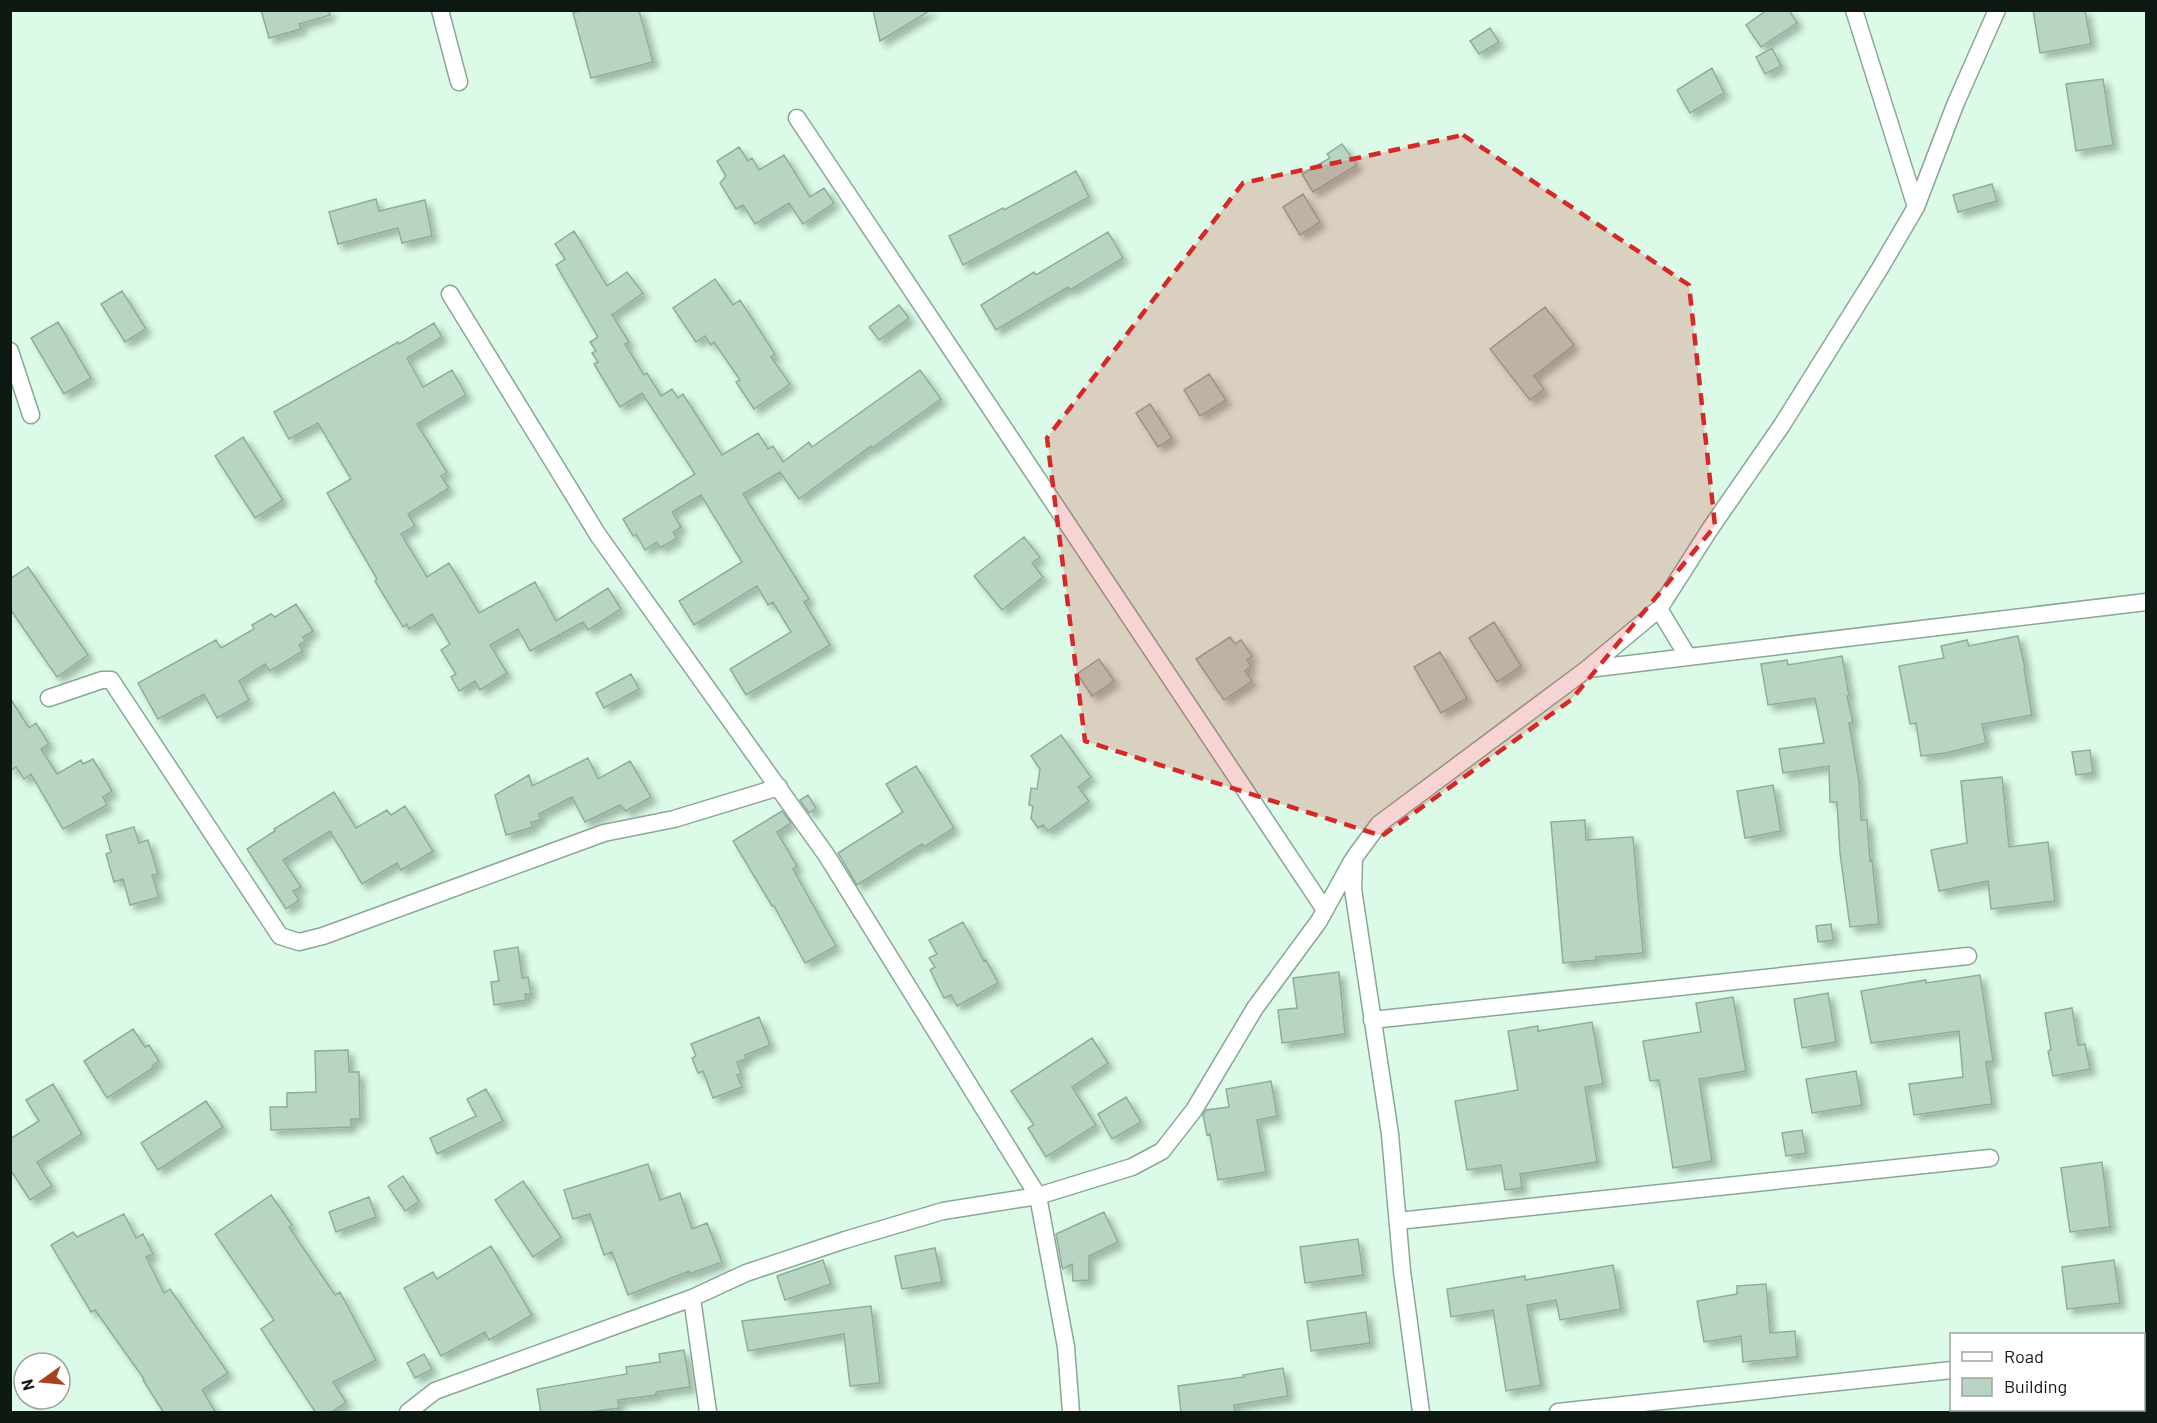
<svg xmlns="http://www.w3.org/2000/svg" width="2157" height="1423" font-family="Barlow,sans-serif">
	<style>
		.building { fill: #b8d5c4; stroke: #90ad9c; stroke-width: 1.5; filter: url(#shadow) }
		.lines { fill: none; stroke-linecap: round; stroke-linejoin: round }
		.minor-casing { stroke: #8aa796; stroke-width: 19 }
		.minor { stroke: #fff; stroke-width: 16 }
		.marked { fill: #d62828; fill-opacity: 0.2; stroke: #d62828; stroke-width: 4.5; stroke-dasharray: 12 8; stroke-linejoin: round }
	</style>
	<defs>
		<filter id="shadow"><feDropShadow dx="5.5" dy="5.5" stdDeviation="3" flood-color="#0004"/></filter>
	</defs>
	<rect width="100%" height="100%" fill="#dbfae7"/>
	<path class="building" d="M261 10H329L330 15 299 24 301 29 269 38Z
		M582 10H639L653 62 591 78 573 13Z
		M873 10H931L880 41Z
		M1767 10H1789L1797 23 1761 47 1746 25Z
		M2033 10H2085L2091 44 2040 53Z
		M1490 28 1499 42 1479 54 1470 41Z
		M1772 48 1781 66 1765 74 1756 57Z
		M1712 68 1724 93 1690 113 1677 90Z
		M2103 79 2113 145 2076 151 2066 84Z
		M1342 144 1357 165 1313 192 1302 174 1330 158 1327 154Z
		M739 147 748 161 752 158 759 170 784 155 810 197 824 188 834 203 803 224 789 203 755 224 743 205 736 209 720 183 726 176 717 161Z
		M1076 171 1089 197 963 265 949 236 1003 208 1004 210Z
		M1992 184 1997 201 1958 212 1953 195Z
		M1303 194 1320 222 1300 235 1283 207Z
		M376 199 379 211 425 200 432 236 402 243 398 228 338 244 329 212Z
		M574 231 607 286 627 272 643 293 612 315 629 342 625 344 644 375 647 373 661 396 672 389 678 398 683 394 722 455 758 433 768 449 773 446 783 462 809 442 812 447 920 370 941 399 872 448 871 446 799 499 780 472 743 494 809 599 804 602 830 645 746 695 730 669 791 632 773 602 768 605 757 586 694 625 679 601 742 562 701 495 672 512 681 527 673 532 677 538 660 548 657 542 645 550 636 534 633 536 623 519 695 474 642 393 620 407 594 364 598 362 592 353 596 351 590 342 598 337 556 265 565 259 555 244Z
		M1108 232 1123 258 1070 290 1068 287 996 330 981 305 1034 272 1036 275Z
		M715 279 733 305 740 300 775 354 771 357 790 384 754 409 736 382 740 380 714 342 711 345 705 336 696 342 673 308Z
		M122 291 146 329 125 342 101 304Z
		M899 305 909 318 879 340 869 327Z
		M1545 307 1574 345 1534 376 1544 389 1530 400 1490 349Z
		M58 322 91 378 64 394 31 338Z
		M434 323 442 337 407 358 423 387 452 370 466 395 417 424 447 472 441 476 449 488 408 514 415 526 401 534 427 577 449 563 479 613 535 582 556 621 608 588 621 609 588 630 583 622 530 651 518 629 490 645 507 673 480 690 475 681 459 691 451 677 456 674 441 650 450 644 432 614 409 629 407 624 403 627 375 581 377 579 327 493 351 479 318 423 289 439 274 412 398 342 399 344Z
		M1209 374 1226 400 1200 416 1184 390Z
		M1150 404 1172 438 1158 447 1136 413Z
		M243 437 283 500 255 518 215 456Z
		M1024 537 1040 557 1032 563 1043 577 1002 610 974 576Z
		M28 567 88 655 57 677 10 609V579Z
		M296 604 313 631 303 637 305 641 299 645 303 651 270 671 265 664 239 681 249 700 217 718 204 694 158 719 138 683 216 640 221 648 254 629 252 625 271 614 275 617Z
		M1494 622 1521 666 1497 682 1469 638Z
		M2018 636 2025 668 2024 669 2032 715 1982 724 1986 743 1946 753 1921 756 1916 723 1910 724 1899 666 1944 658 1941 646 1967 640 1969 646Z
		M1230 637 1235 644 1241 640 1252 656 1247 660 1251 667 1245 671 1252 681 1224 700 1196 659Z
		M1440 652 1467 698 1441 713 1414 667Z
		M1842 656 1849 696H1847L1853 722 1849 723 1859 781 1861 820H1867L1870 861 1872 860 1879 924 1850 927 1840 853 1837 802H1830L1829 766 1783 773 1779 749 1824 743 1815 698 1768 705 1761 664 1787 660 1788 665Z
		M1099 659 1114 681 1092 696 1077 674Z
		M631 674 639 689 604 708 596 693Z
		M10 698 29 728 36 723 49 744 41 749 57 774 81 760 83 764 93 759 112 791 103 797 107 805 63 829 31 774 24 779 16 767 10 771Z
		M1061 735 1091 777 1078 787 1089 801 1048 831 1043 825 1038 828 1031 818 1033 806 1029 805 1031 788 1037 789 1040 769 1031 756Z
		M2090 750 2093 773 2076 775 2072 752Z
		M588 758 598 779 630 761 651 797 626 811 620 805 585 822 572 797 539 814 540 820 531 822 533 827 506 835 495 795 529 775 532 786Z
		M916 766 954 828 924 847 922 844 857 885 838 853 903 812 886 784Z
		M2002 777 2009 847 2048 842 2055 901 1991 909 1988 881 1939 891 1931 850 1967 843 1961 781Z
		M1773 785 1781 831 1745 838 1737 791Z
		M334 792 356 828 387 810 391 815 405 806 433 851 401 870 397 863 362 884 330 831 283 860 301 887 293 891 299 900 286 909 247 849 275 831 274 829Z
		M808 795 816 808 809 813 800 800Z
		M782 811 791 823 777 832 797 866 793 869 836 946 805 963 774 906H772L733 841Z
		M1585 820 1586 840 1633 837 1643 953 1596 957V960L1563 963 1551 822Z
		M134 827 139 843 148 840 158 874 152 875 159 897 130 905 123 879 114 882 106 854 111 852 106 835Z
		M963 922 984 961 986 960 998 983 957 1006 951 995 944 998 930 970 935 967 929 958 937 954 929 940Z
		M1831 924 1833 940 1818 942 1816 926Z
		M518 947 522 978 528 977 531 994H525L526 1000 494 1005 491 982 499 981 494 951Z
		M1339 972 1345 1034 1282 1043 1278 1010 1297 1008 1293 978Z
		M1980 975 1993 1061 1986 1062 1992 1104 1914 1115 1909 1084 1963 1077 1959 1031 1871 1043 1861 991 1926 980V983Z
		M1828 993 1836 1042 1802 1048 1794 999Z
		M1733 997 1746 1071 1699 1079 1712 1161 1673 1168 1659 1080 1650 1081 1643 1041 1701 1032 1696 1003Z
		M2072 1008 2078 1045 2085 1044 2090 1069 2053 1076 2048 1051 2051 1050 2045 1013Z
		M759 1017 770 1045 745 1055 746 1059 737 1062 741 1074 737 1075 742 1087 713 1098 703 1071 698 1073 692 1058 696 1056 691 1044Z
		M1592 1022 1603 1084 1585 1087 1597 1162 1520 1174 1522 1188 1505 1190 1501 1165 1467 1170 1455 1101 1518 1090 1508 1031 1538 1026V1031Z
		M133 1029 145 1047 149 1045 159 1061 152 1066 153 1068 107 1098 84 1061Z
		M1092 1038 1108 1063 1072 1087 1096 1125 1046 1157 1028 1128 1034 1125 1011 1091Z
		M348 1050 349 1072H359L360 1119H351V1127L271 1130 270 1107H287V1093L316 1092 315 1051Z
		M1856 1071 1862 1105 1812 1113 1806 1079Z
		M1271 1081 1277 1116 1257 1120 1266 1172 1218 1180 1210 1134 1207 1135 1203 1115 1206 1110 1229 1107 1226 1089Z
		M53 1084 82 1134 37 1162 52 1186 30 1200 10 1169V1139L39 1121 26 1100Z
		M486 1089 503 1121 437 1154 430 1138 476 1116 467 1099Z
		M1126 1097 1141 1122 1112 1139 1098 1114Z
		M206 1101 223 1127 158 1170 141 1143Z
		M1802 1130 1806 1153 1786 1156 1782 1133Z
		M2102 1162 2110 1227 2070 1232 2061 1168Z
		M648 1164 660 1200 680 1193 692 1229 707 1223 722 1262 689 1274V1271L628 1295 612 1252 604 1255 590 1214 573 1219 564 1190Z
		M403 1176 419 1201 405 1211 388 1186Z
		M523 1181 561 1237 533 1257 495 1200Z
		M271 1195 292 1225 289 1227 335 1295 340 1292 376 1360 333 1382 346 1402 330 1413H316L261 1329 274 1320 215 1234Z
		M369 1197 376 1217 336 1232 329 1212Z
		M1104 1212 1118 1242 1089 1256V1280L1073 1281 1072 1264 1063 1269 1062 1267 1056 1234Z
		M124 1214 136 1238 143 1234 153 1254 146 1257 164 1293 170 1289 228 1373 202 1390 216 1413H164L143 1380 144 1379 95 1310 91 1312 51 1245 73 1232 77 1237Z
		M1358 1239 1363 1275 1305 1283 1300 1247Z
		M491 1246 532 1315 489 1340 485 1332 441 1356 404 1288 433 1272 437 1279Z
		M935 1248 942 1282 902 1289 895 1256Z
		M823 1260 831 1284 785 1300 777 1276Z
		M2114 1260 2120 1303 2067 1309 2062 1267Z
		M1613 1265 1621 1309 1560 1320 1556 1300 1527 1305 1541 1385 1506 1391 1493 1310 1451 1317 1447 1289 1525 1276V1280Z
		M1766 1284 1770 1333 1795 1331 1797 1357 1743 1362 1741 1336 1704 1342 1697 1301 1737 1294V1286Z
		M871 1306 880 1383 850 1386 844 1334 748 1351 742 1321Z
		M1366 1312 1370 1343 1311 1351 1307 1321Z
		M684 1350 690 1387 656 1392V1395L618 1400 619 1408 582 1413H541L537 1389 627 1374 626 1367 660 1362 659 1354Z
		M424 1354 432 1369 415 1378 407 1363Z
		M1283 1368 1288 1396 1234 1405 1235 1413H1181L1178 1386 1244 1377 1243 1375Z"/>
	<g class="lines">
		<g class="minor-casing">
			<path id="minor" d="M440 10 459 82
				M1854 10 1916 207
				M797 118 1325 910
				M450 294 598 535 827 856 1038 1196 1066 1347 1071 1412
				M10 351 31 415
				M1659 609 1688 657
				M1588 669 2146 602
				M49 698 102 680H111L280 936 299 942 323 936 604 833 674 819 779 787
				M1372 1020 1968 956
				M1398 1221 1990 1158
				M692 1298 708 1412
				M408 1412 435 1391 692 1298 746 1273 845 1240 943 1211 1038 1196 1132 1167 1162 1151 1194 1110 1255 1008 1319 921 1352 861
				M1421 1412 1402 1271 1390 1134 1353 889 1354 858 1379 824 1587 669 1659 609 1710 529 1782 425 1879 270 1916 207 1955 105 1997 10
				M1558 1412 1952 1370"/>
		</g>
		<use href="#minor" class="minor"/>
	</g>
	<path class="marked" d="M1463 135 1689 285 1715 526 1571 700 1382 836 1085 741 1047 438 1243 183Z"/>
	<rect width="2157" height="1423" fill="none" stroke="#0e1913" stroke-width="24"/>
	<rect x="1950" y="1333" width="195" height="78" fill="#ffffff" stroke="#9fa3a1" stroke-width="1.5"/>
	<rect x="1962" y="1352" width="30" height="9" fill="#ffffff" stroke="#9fa3a1" stroke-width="1.5"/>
	<text x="2004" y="1363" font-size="18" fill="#0e1913">Road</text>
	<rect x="1962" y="1378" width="30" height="18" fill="#b8d5c4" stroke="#9fa3a1" stroke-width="1.5"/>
	<text x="2004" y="1393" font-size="18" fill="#0e1913">Building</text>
	<g transform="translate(42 1381) rotate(255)"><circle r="28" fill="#ffffff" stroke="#9fa3a1" stroke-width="1.5"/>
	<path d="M0-4.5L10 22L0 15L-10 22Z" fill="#a94120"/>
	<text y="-9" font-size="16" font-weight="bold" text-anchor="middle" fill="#0e1913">N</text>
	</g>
</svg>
